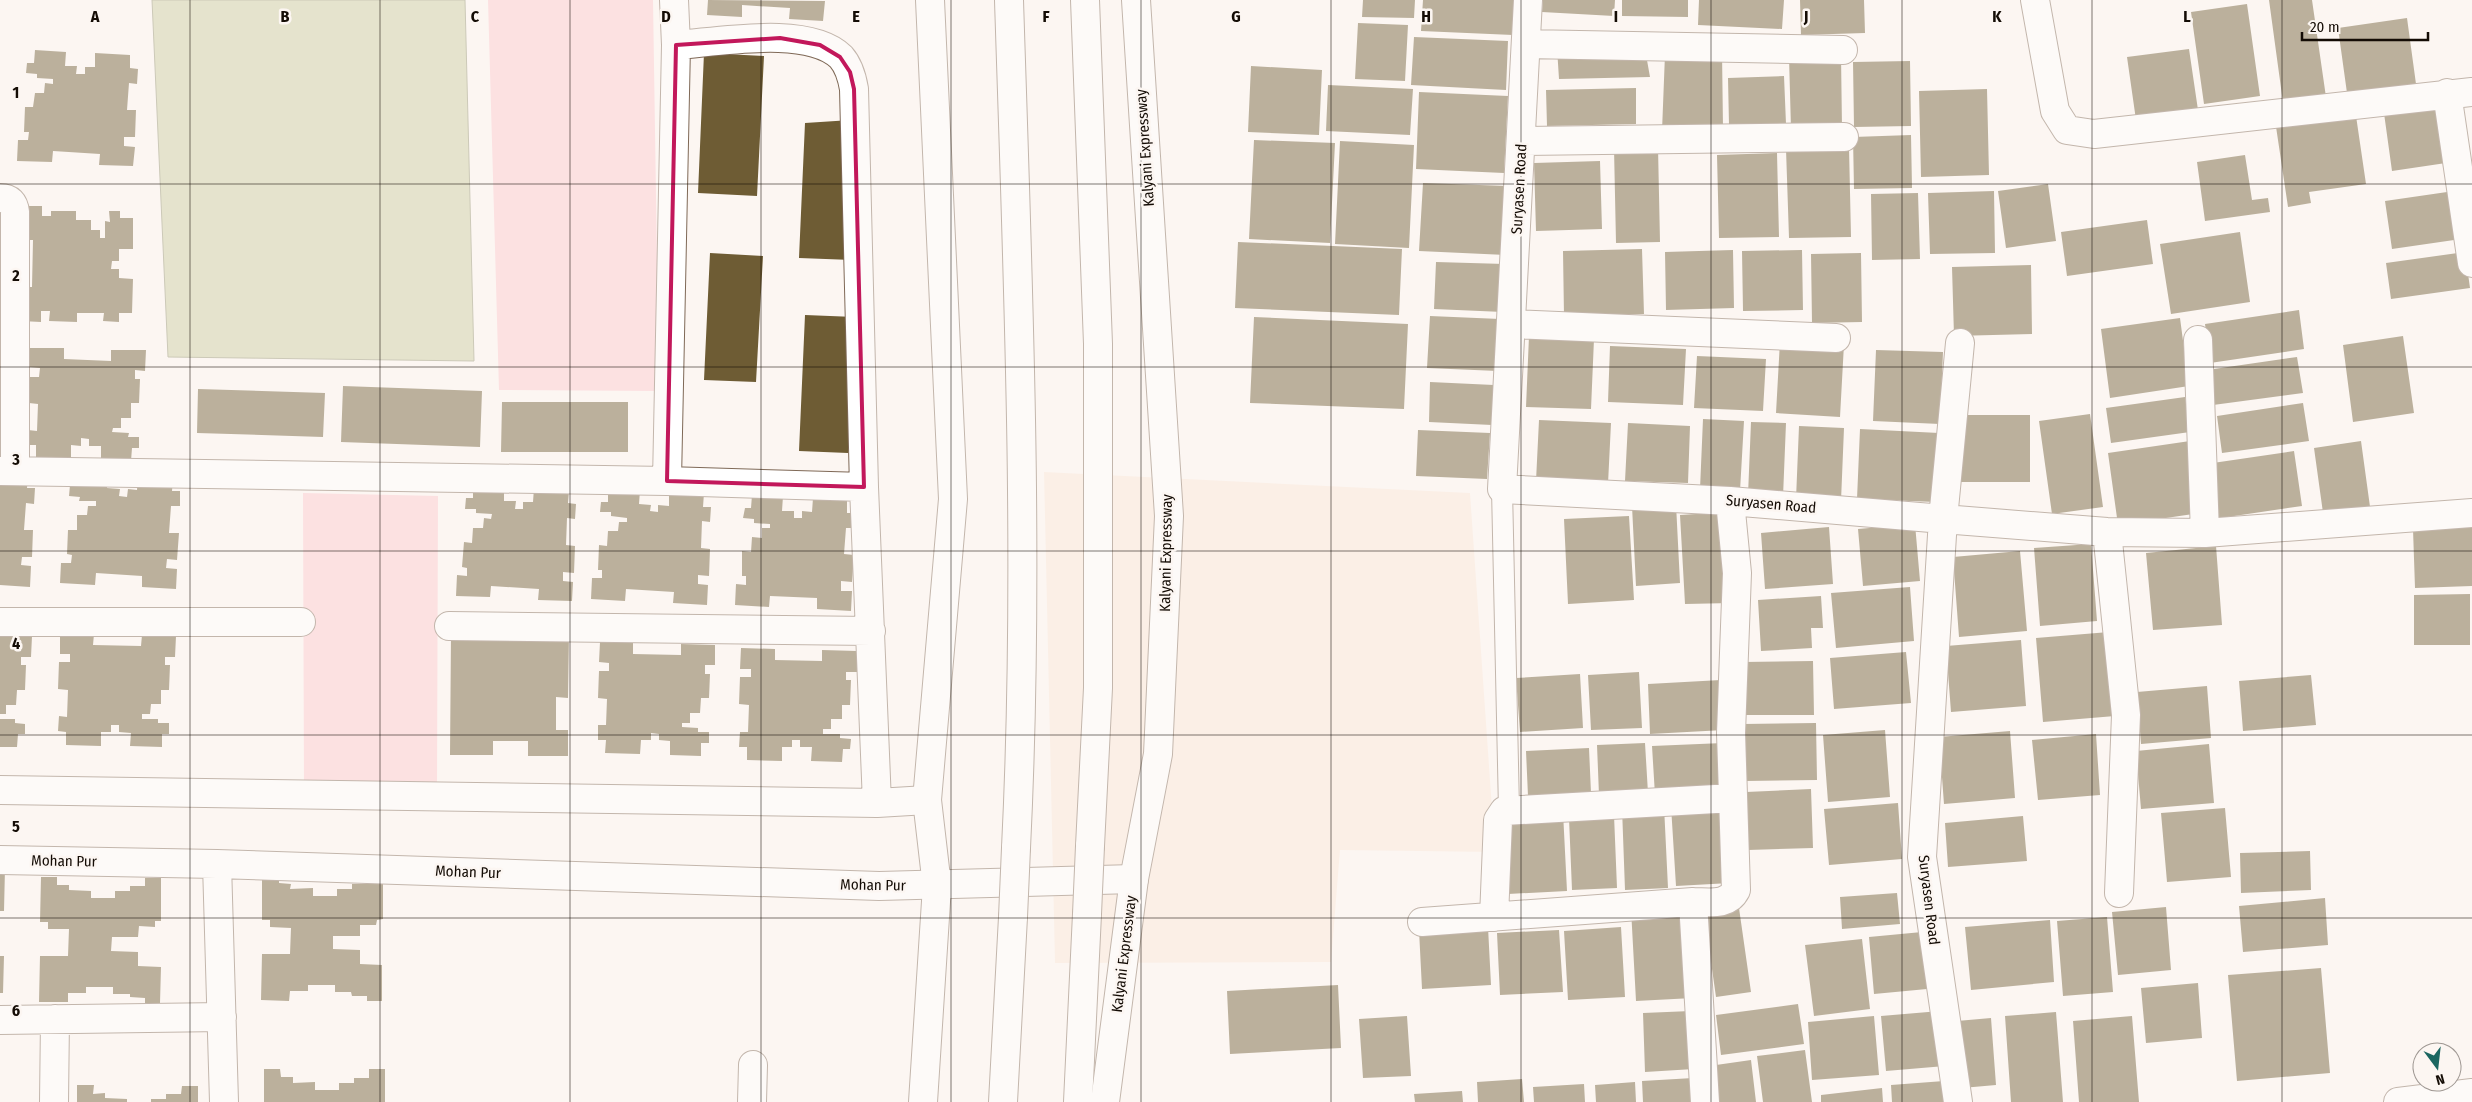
<svg xmlns="http://www.w3.org/2000/svg" width="2472" height="1102" font-family="'Fira Sans Condensed',sans-serif">
	<style>
		.built { fill: #fbe7d8 }
		.green { fill: #fdc7cd }
		.water { fill: #cacd9f; stroke: #939371 }
		.building { fill: #6e5c34 }
		.lines { fill: none; stroke-linecap: round; stroke-linejoin: round }
		.service-casing { stroke: #7f6957; stroke-width: 22 }
		.minor-casing { stroke: #7f6957; stroke-width: 30 }
		.trunk-casing { stroke: #7f6957; stroke-width: 30 }
		.motorway-casing { stroke: #7f6957; stroke-width: 30 }
		.service { stroke: #fff; stroke-width: 20 }
		.minor { stroke: #fff; stroke-width: 28 }
		.trunk { stroke: #fff; stroke-width: 28 }
		.motorway { stroke: #fff; stroke-width: 28 }
		.motorway-bridge-casing { stroke: #7f6957; stroke-width: 30; stroke-linecap: butt }
		.motorway-bridge { stroke: #fff; stroke-width: 28 }
		.marked { fill: none; stroke: #c2185b; stroke-width: 4; stroke-linejoin: round }
		.grid { fill: none; stroke: #140c05; stroke-width: 1; stroke-opacity: 0.55 }
		.labels { text-anchor: middle; stroke-width: 5; stroke-linejoin: round; paint-order: stroke }
		.street-label { font-size: 15px; fill: #140c05; stroke: #fcf6f2 }
		.grid-label { font-size: 16px; text-anchor: middle; font-weight: bold; fill: #140c05; stroke: #fcf6f2; stroke-width: 5; stroke-linejoin: round; paint-order: stroke }
	</style>
	<rect width="100%" height="100%" fill="#fcf6f2"/>
	<path class="built" d="M1044 472 1470 493 1495 852 1340 850 1331 962 1055 963Z"/>
	<path class="green" d="M488 0H653L659 391 499 390Z
		M303 493 438 496 437 792H304Z"/>
	<path class="water" d="M152 0H465L474 361 168 357Z"/>
	<path class="building" d="M708 0 825 1 823 21 789 19 790 8 742 5V17L707 15Z
		M1363 0H1415L1414 18 1362 17Z
		M1423 0H1515L1513 35 1421 31Z
		M1543 0H1615L1614 16 1542 12Z
		M1622 0H1688V17L1622 16Z
		M1699 0H1784L1782 29 1698 25Z
		M1800 0H1864L1865 33 1801 35Z
		M2269 0H2312L2327 104 2284 110Z
		M2247 4 2260 96 2204 104 2191 12Z
		M2407 18 2416 84 2347 93 2338 28Z
		M1358 23 1408 25 1405 81 1355 79Z
		M1414 37 1508 41 1506 90 1411 85Z
		M1557 48 1645 49 1650 77 1559 79Z
		M2189 49 2198 110 2136 120 2127 57Z
		M35 50 66 52 65 66H77L76 74H85V67H95V53L130 55V68L138 69 137 84 129 83 127 110H136L135 137H124V146L135 147 133 166 99 165 100 154 53 151 52 162 17 161 18 140H28L29 132H24L25 107H33L35 93H44L45 83 53 84V79L37 78V74L26 73 27 63H34Z
		M1722 51 1723 129 1662 131 1665 54Z
		M704 53 764 56 757 196 698 193Z
		M1841 55 1842 128 1791 129 1789 57Z
		M1910 61 1911 126 1854 127 1853 62Z
		M1251 66 1322 70 1319 135 1248 132Z
		M1784 76 1786 124 1729 125 1728 78Z
		M1328 85 1413 89 1410 135 1326 131Z
		M1636 88V124L1547 126 1546 90Z
		M1987 89 1989 175 1921 177 1919 91Z
		M1419 92 1508 96 1504 173 1416 169Z
		M2437 98 2446 163 2392 171 2383 106Z
		M2355 109 2366 184 2309 192 2311 203 2288 207 2275 120Z
		M851 120 852 260 799 258 805 123Z
		M1911 135 1912 188 1854 189 1853 137Z
		M1254 140 1335 143 1330 243 1249 239Z
		M1340 141 1414 145 1409 248 1335 244Z
		M1658 147 1660 242 1616 243 1614 148Z
		M1849 147 1851 237 1789 238 1786 149Z
		M1777 153 1779 237 1719 238 1717 155Z
		M2245 155 2252 200 2268 198 2270 212 2205 221 2197 162Z
		M1600 161 1602 229 1536 231 1534 163Z
		M1423 183 1508 186 1506 255 1419 251Z
		M2048 184 2056 241 2006 248 1998 191Z
		M1994 191 1995 253 1930 254 1928 193Z
		M2454 191 2461 239 2392 249 2385 201Z
		M1918 193 1920 259 1872 260 1871 194Z
		M22 206H42V216H51V211H76V220H91V230H100V238H105V221L110 222 109 211H120V218H133V249H119V261H112L111 269H119V278L133 279 132 313H119V322L103 321 104 313H77V322L49 321 50 311H41V322L21 321V287H32L33 240H22Z
		M2147 220 2153 264 2067 276 2061 232Z
		M2240 232 2250 302 2171 314 2160 244Z
		M1238 242 1402 249 1399 315 1235 308Z
		M1642 249 1644 314 1564 316 1563 251Z
		M1733 250 1734 308 1666 310 1665 252Z
		M1802 250 1803 310 1743 311 1742 251Z
		M2465 252 2470 288 2391 299 2386 263Z
		M710 253 763 256 756 382 704 380Z
		M1861 253 1862 322 1812 323 1811 254Z
		M1436 262 1505 264 1503 312 1434 309Z
		M2031 265 2032 334 1954 336 1952 267Z
		M2299 310 2304 349 2210 363 2205 324Z
		M805 315 855 317 848 453 799 451Z
		M1430 316 1500 319 1498 371 1427 368Z
		M1254 317 1408 324 1404 409 1250 403Z
		M2180 318 2189 386 2110 398 2101 329Z
		M1529 336 1594 339 1591 409 1526 407Z
		M2403 336 2414 413 2353 422 2343 345Z
		M1780 341 1844 344 1840 417 1776 413Z
		M1610 346 1686 349 1683 405 1608 402Z
		M30 348H64V359L111 361V350H146L145 371 135 370V379H140L139 403H131V418H121V428H113L112 432 129 433 128 437H139V448H132L131 461 101 460V446H89V439L81 438V446L71 445V459L36 458V445H28V430L37 431 38 404 29 403V377H39L40 368 29 367Z
		M1876 350 1943 352 1940 424 1873 421Z
		M1697 356 1766 359 1763 411 1694 408Z
		M2297 357 2303 393 2213 405 2207 370Z
		M1430 382 1494 385 1492 425 1429 422Z
		M343 386 482 391 480 447 341 442Z
		M198 389 325 393 323 437 197 433Z
		M2185 397 2190 432 2111 443 2106 408Z
		M502 402H628V452H501Z
		M2303 403 2309 441 2222 453 2217 416Z
		M2090 414 2103 507 2052 514 2039 421Z
		M1959 415H2030V482H1960Z
		M1703 419 1744 421 1740 491 1700 489Z
		M1539 420 1611 423 1608 484 1536 481Z
		M1751 422 1786 423 1783 497 1748 495Z
		M1628 423 1690 426 1688 483 1625 481Z
		M1799 426 1844 428 1841 501 1796 499Z
		M1860 429 1939 433 1936 502 1857 499Z
		M1418 430 1490 433 1487 479 1416 476Z
		M2190 441 2200 513 2118 525 2108 453Z
		M2361 441 2371 514 2324 520 2314 448Z
		M2294 451 2302 506 2214 519 2206 464Z
		M78 472 108 474 107 488 120 489 119 496 127 497 128 489 137 490 138 476 173 478 172 491H180V506H171L169 533H179L177 560 167 559 166 568 177 569 176 589 142 587V576L96 573 95 585 60 583 61 563H71L72 555 67 554 68 530H77V515H87L88 506H96V501H79L80 497 69 496 70 485 77 486Z
		M0 474 28 475 27 488H35L34 504 26 503 24 530H33L32 557H22L21 565 31 566 30 587 0 585Z
		M473 485 504 487V501H516L515 509H523V502H533L534 488 569 491 568 503 576 504 575 519 567 518 566 545 575 546 574 573 563 572V581L573 582 572 601 538 600 539 589 491 586 490 597 456 596 457 575 467 576V568L462 567 464 542 472 543 473 528H483L484 518 491 519 492 514 476 513V509H465L466 498H473Z
		M608 488 640 490 639 504 651 505 650 511 658 512V505L669 506V492L704 493 703 507H711L710 522 702 521 701 548 710 549 709 576 698 575V584L708 585 707 605 673 603 674 592 626 589 625 601 591 599 592 578H602V570H598L599 545 607 546 608 531H618L619 522H627V518L611 516V512H600L601 502H608Z
		M752 495 783 496 782 511H794V518H802V511L812 512 813 498 847 500V513H855L854 528H846L844 554 854 555 852 582 841 581V591H852L851 611 817 609V598L770 596 769 607 735 605 736 584 746 585V576H742V551L751 552 752 537 762 538V528H770V524L754 523V519L743 518 745 508H751Z
		M1676 504 1680 583 1636 586 1632 506Z
		M1728 512 1732 603 1685 604 1680 515Z
		M1629 516 1634 600 1568 604 1564 519Z
		M1915 524 1920 581 1863 586 1858 529Z
		M1829 527 1833 584 1765 589 1761 533Z
		M2472 527V586L2415 588 2413 529Z
		M2091 544 2097 621 2040 626 2034 548Z
		M2216 546 2222 625 2153 630 2146 553Z
		M2020 551 2027 631 1959 637 1953 557Z
		M1910 587 1914 641 1836 648 1831 593Z
		M2470 594V645H2414V595Z
		M1821 596 1823 628H1811L1812 648 1761 651 1758 600Z
		M2109 632 2115 716 2043 722 2036 638Z
		M60 633 94 634 93 645 141 646 142 635 176 636 175 657H165V665H170L169 690H161V704H151L150 714H142V719H158V723H169V734H162V747L130 746 131 733 119 732V725H111V732H101V746L66 745V732L58 731 59 716 67 717 68 690 58 689 59 662H70V654H60Z
		M451 634 569 635 568 698 556 697V730H568V756H528V741H493V755H450Z
		M0 635 32 636 31 657H21V665H26L25 690H17L16 705H6V714H0Z
		M2021 640 2026 706 1951 712 1946 646Z
		M600 642 633 643V654L681 655V644L715 645V665H705V674H710L709 698H701L700 713H690V723H682V727L698 728V732H709V743H701V756L670 755V741L659 740V734L651 733V740H641L640 754 605 753 606 740H598V725H606L607 699 598 698 599 671H609V663L599 662Z
		M741 648 775 649V660L822 661V650L857 651V672H846V680H851L850 705H842V719H831V729H823V734H840V738L851 739 850 749H843L842 762 811 761 812 747H800V740H792V747H782V761L747 760V747H739L740 732H748L749 705 739 704 740 677H751V669H740Z
		M1906 652 1911 703 1834 709 1830 658Z
		M1813 661 1814 715H1744L1743 662Z
		M1639 672 1642 728 1591 730 1588 675Z
		M1580 674 1583 728 1520 732 1516 678Z
		M2311 675 2316 725 2243 731 2239 681Z
		M1721 680 1724 730 1650 734 1648 684Z
		M2207 686 2211 738 2141 744 2137 692Z
		M0 719H15V723L25 724V734H18L17 747H0Z
		M1816 723 1817 780 1745 781 1743 724Z
		M1885 730 1890 797 1828 802 1823 735Z
		M2010 731 2015 798 1944 804 1939 737Z
		M2096 734 2100 795 2038 800 2032 740Z
		M1645 743 1648 793 1599 795 1597 745Z
		M1723 743 1725 791 1655 795 1652 746Z
		M2209 744 2214 803 2141 809 2136 751Z
		M1589 748 1591 793 1528 796 1526 751Z
		M1811 789 1813 848 1748 850 1746 792Z
		M1898 803 1902 859 1829 865 1824 809Z
		M1726 804 1730 883 1676 886 1671 806Z
		M1664 806 1668 888 1625 890 1622 808Z
		M2225 808 2231 877 2167 882 2161 813Z
		M1563 812 1567 891 1508 894 1503 815Z
		M1614 815 1617 888 1572 890 1569 818Z
		M2023 816 2027 861 1948 867 1945 823Z
		M2310 851 2311 890 2241 893 2240 853Z
		M0 868H5L4 911H0Z
		M262 875H279V883L291 884 290 889 313 888V896H337V889H352V884H367V876H383V919L377 920 376 925H360V936H333V949L360 950V964L382 965V1001H367V996H352L351 992H335V985H308V991H290L289 1001 261 1000 262 954H290L291 928 270 927V920H262Z
		M41 877H57V885H69V890L91 891V898H115V891H130V886H145V878H161V921H155V927L139 926 138 937H112L111 951 138 952V966L161 967 160 1003H145V998L130 997V994H113V987H86V993H68V1002H39L40 956H68L69 929H48V922H40Z
		M1897 893 1900 924 1842 929 1840 897Z
		M2325 898 2328 945 2243 952 2239 906Z
		M1689 906 1693 998 1636 1001 1631 909Z
		M2166 907 2171 970 2118 975 2112 912Z
		M1739 908 1751 992 1716 997 1704 913Z
		M2107 917 2113 992 2063 996 2057 921Z
		M2050 920 2054 982 1971 990 1965 927Z
		M1488 927 1491 985 1422 989 1419 930Z
		M1621 927 1625 997 1568 1000 1564 931Z
		M1559 930 1563 992 1500 995 1497 933Z
		M1922 932 1927 989 1874 994 1869 937Z
		M1862 939 1870 1009 1814 1016 1805 945Z
		M0 956H4L3 993H0Z
		M2321 968 2330 1073 2237 1081 2228 975Z
		M2198 983 2202 1038 2146 1043 2141 988Z
		M1338 985 1341 1048 1230 1054 1227 991Z
		M1798 1004 1804 1044 1721 1055 1716 1015Z
		M1691 1011 1694 1069 1645 1072 1643 1013Z
		M1940 1011 1945 1066 1886 1071 1881 1016Z
		M2056 1012 2063 1102H2011L2005 1016Z
		M1407 1016 1411 1076 1363 1078 1359 1019Z
		M1874 1016 1879 1075 1812 1080 1808 1022Z
		M2132 1016 2139 1102H2079L2073 1021Z
		M1991 1018 1996 1085 1962 1088 1957 1021Z
		M1805 1050 1812 1102H1763L1757 1056Z
		M1751 1060 1756 1102H1714L1709 1066Z
		M264 1069H280L281 1077H293V1083L315 1082V1090H339V1083H354V1078H369V1069H385V1102H264Z
		M1693 1078 1695 1102H1643L1642 1081Z
		M1522 1079 1524 1102H1478L1477 1082Z
		M1944 1081 1946 1102H1892L1891 1085Z
		M1635 1082 1636 1102H1596L1595 1085Z
		M1584 1084 1585 1102H1534L1533 1087Z
		M77 1085H94L93 1094 105 1093V1098L127 1099V1102H77Z
		M182 1086H198V1102H151V1099H166V1094H181Z
		M1882 1088 1883 1102H1821V1095Z
		M1462 1091 1463 1102H1415L1414 1094Z"/>
	<g class="lines">
		<g class="service-casing">
			<path id="service" d="M1502 489 1509 810"/>
		</g>
		<g class="minor-casing">
			<path id="minor" d="M1528 0 1502 489 1730 501 1943 519 1922 857 1958 1102
				M2035 0 2055 111 2067 130 2094 134 2472 92
				M1526 44 1843 50
				M676 45C719 42 808 25 841 57 849 66 852 77 854 89L864 487
				M2447 93 2472 263
				M1522 141 1844 137
				M0 198C10 198 14 203 15 212V471
				M1512 324 1836 338
				M2198 340 2205 533
				M1960 343 1943 519 2107 532 2205 533 2472 513
				M0 471 667 481 864 487 877 803
				M667 481 676 45 674 0
				M2107 532 2126 715 2119 893
				M0 622H301
				M449 626 871 631
				M0 790 877 803 927 800
				M0 860 217 864 879 886 1134 879
				M217 864 224 1102
				M1693 902 1705 1102
				M1494 917 1498 820 1504 811 1733 798
				M1422 922 1693 902C1709 902 1728 906 1736 890L1731 733 1737 573 1730 501
				M0 1020 222 1017
				M54 1102 55 1019
				M752 1102 753 1065
				M2398 1102 2472 1093"/>
		</g>
		<g class="trunk-casing">
			<path id="trunk" d="M923 1102 937 886 927 800 953 499 930 0
				M1105 1102 1134 879 1158 754 1169 516 1136 0"/>
		</g>
		<g class="motorway-casing">
			<path id="motorway" d="M1009 0C1018 283 1030 566 1016 848
				M1085 0 1098 344V688L1090 846
				M1003 1102 1013 917
				M1078 1102 1087 914"/>
		</g>
		<use href="#service" class="service"/>
		<use href="#minor" class="minor"/>
		<use href="#trunk" class="trunk"/>
		<use href="#motorway" class="motorway"/>
		<g class="motorway-bridge-casing">
			<path id="motorway-bridge" d="M1087 914 1090 846
				M1013 917 1016 848"/>
		</g>
		<use href="#motorway-bridge" class="motorway-bridge"/>
	</g>
	<path d="M0 0H2472V1102H0ZM780 38 820 45 840 57 850 72 854 89 864 487 667 481 676 45Z" fill="#fcf6f2" fill-opacity=".55" fill-rule="evenodd"/>
	<path class="marked" d="M780 38 820 45 840 57 850 72 854 89 864 487 667 481 676 45Z"/>
	<path class="grid" d="M190 0V1102M380 0V1102M570 0V1102M761 0V1102M951 0V1102M1141 0V1102M1331 0V1102M1521 0V1102M1711 0V1102M1902 0V1102M2092 0V1102M2282 0V1102M0 184H2472M0 367H2472M0 551H2472M0 735H2472M0 918H2472"/>
	<g class="labels">
		<g class="street-label">
			<text transform="translate(1145 148) rotate(-94)" y="5">Kalyani Expressway</text>
			<text transform="translate(1519 189) rotate(-87)" y="5">Suryasen Road</text>
			<text transform="translate(1771 504) rotate(5)" y="5">Suryasen Road</text>
			<text transform="translate(1166 553) rotate(-89)" y="5">Kalyani Expressway</text>
			<text transform="translate(64 861) rotate(1)" y="5">Mohan Pur</text>
			<text transform="translate(468 872) rotate(2)" y="5">Mohan Pur</text>
			<text transform="translate(873 885) rotate(1)" y="5">Mohan Pur</text>
			<text transform="translate(1929 900) rotate(83)" y="5">Suryasen Road</text>
			<text transform="translate(1124 954) rotate(-83)" y="5">Kalyani Expressway</text>
		</g>
	</g>
	<g class="grid-label">
		<text x="95" y="22">A</text>
		<text x="285" y="22">B</text>
		<text x="475" y="22">C</text>
		<text x="666" y="22">D</text>
		<text x="856" y="22">E</text>
		<text x="1046" y="22">F</text>
		<text x="1236" y="22">G</text>
		<text x="1426" y="22">H</text>
		<text x="1616" y="22">I</text>
		<text x="1806" y="22">J</text>
		<text x="1997" y="22">K</text>
		<text x="2187" y="22">L</text>
		<text x="16" y="98">1</text>
		<text x="16" y="281">2</text>
		<text x="16" y="465">3</text>
		<text x="16" y="649">4</text>
		<text x="16" y="832">5</text>
		<text x="16" y="1016">6</text>
	</g>
	<g transform="translate(2437 1067) rotate(165)"><circle r="24" fill="#fcf6f2" stroke="#9f9893"/>
	<path d="M0-4L9 19L0 12L-9 19Z" fill="#1b6660"/>
	<text y="-8" font-size="14" font-weight="bold" text-anchor="middle" fill="#140c05">N</text>
	</g>
	<path d="M2302 32v8h126v-8" fill="none" stroke="#140c05" stroke-width="2.5"/>
	<text x="2310" y="32" font-size="15" fill="#140c05" stroke="#fcf6f2" stroke-width="4" paint-order="stroke">20 m</text>
</svg>
